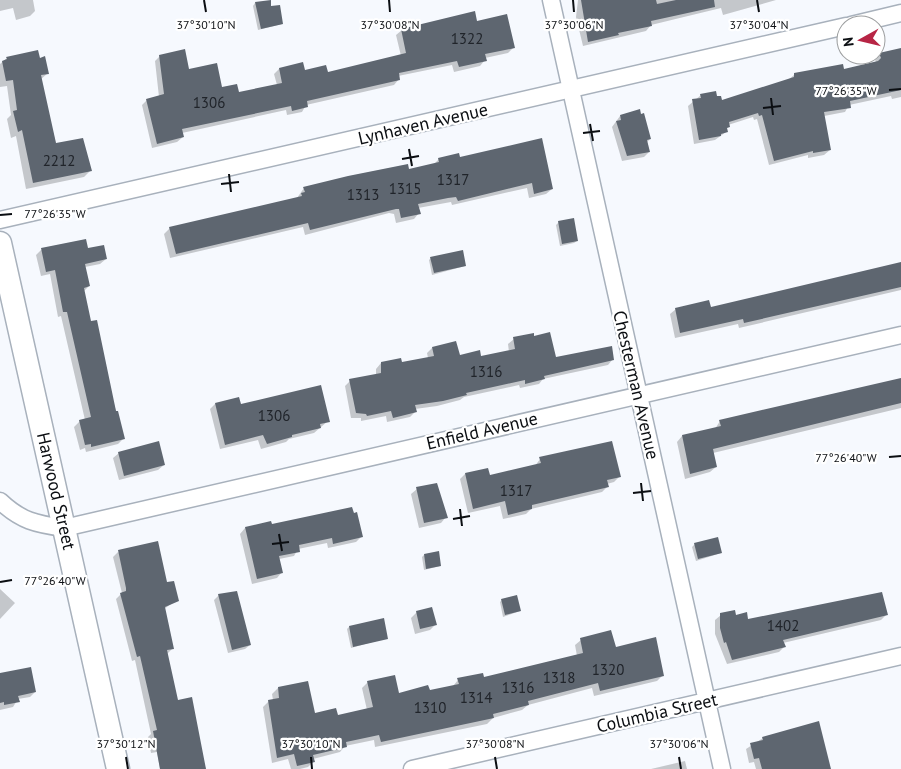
<svg xmlns="http://www.w3.org/2000/svg" width="901" height="769" font-family="'PT Sans',sans-serif">
	<style>
		.shadow { fill: #0003 }
		.building { fill: #5e6670 }
		.lines { fill: none; stroke-linecap: round; stroke-linejoin: round }
		.street-casing { stroke: #a8b1bc; stroke-width: 19 }
		.secondary-casing { stroke: #a8b1bc; stroke-width: 25 }
		.street { stroke: #fff; stroke-width: 16 }
		.secondary { stroke: #fff; stroke-width: 22 }
		.ticks { fill: none; stroke: #0b0e12; stroke-width: 2 }
		.labels { text-anchor: middle; stroke-width: 4.5; stroke-linejoin: round; paint-order: stroke }
		.number-label { font-size: 15px; fill: #20242a }
		.street-label { font-size: 18px; fill: #0b0e12; stroke: #fff }
		.ticks-label { font-size: 12px; text-anchor: middle; fill: #0b0e12; stroke: #fff; stroke-width: 4.5; stroke-linejoin: round; paint-order: stroke }
	</style>
	<rect width="100%" height="100%" fill="#f6f9fe"/>
	<path class="shadow" d="M0 0H33L35 11 30 16 16 20 13 8 0 11Z
		M578 0H776L723 15 721 8 651 25 646 31 583 46 576 17Z
		M255 3 270 8 282 24 258 30 253 6Z
		M476 22 513 48 508 53 485 58V60L480 66 454 72 452 65 398 76 399 79 394 85 306 105 302 112 287 115 286 110 182 133 183 137 177 142 152 148 142 105 147 100 159 97 155 61 160 56 221 89 238 94 277 85 274 74 279 69 327 73 401 56 396 35 402 30Z
		M901 51V97L892 99 891 96 849 105 845 112 824 116 830 150 824 155 808 158V155L769 165 757 119 754 120 753 117 728 125 726 132 715 140 694 144 688 106 701 95 716 98 721 102 788 80 794 75 843 71 876 63 875 59 880 54Z
		M7 58 39 59 48 73 40 80 56 144 90 171 84 177 26 189 16 136 11 138 7 119 11 115 7 86 0 87V64Z
		M620 116 650 139 647 142 649 152 644 157 622 161 612 127Z
		M439 159H459L552 189 546 194 529 198 527 188 452 205 451 202 418 208 419 213 414 219 396 223 394 214 389 213 305 235 303 227 170 258 164 234 170 228 297 198 304 188 408 171 434 164Z
		M559 222 577 241 574 243 560 246 556 225Z
		M87 249 106 259 100 264 85 267 89 286 84 291 90 323 124 438 118 444 86 452 85 448 80 450 74 427 80 421 85 420 61 316 58 317 50 274 41 276 36 255 41 250Z
		M431 258 465 266 432 275 429 260Z
		M901 264V290L739 328 738 324 675 338 670 314 676 309 710 308Z
		M534 337 555 359H613L608 365 543 379 539 384 520 388 519 385 464 397 460 400 437 406 415 409V412L410 417 387 422 386 416 361 421V418H351L345 386 350 381 376 375V369L381 363 401 364 428 358 427 353 432 348 459 356 480 358 509 352 508 344 514 339Z
		M901 380V408L713 453 716 467 710 472 685 479 677 442 682 436 715 429 720 421Z
		M215 404 240 405 328 421 314 433 289 439 286 442 261 449 258 440 220 449 210 409Z
		M119 453 164 465 158 470 119 480 113 458Z
		M540 459 619 477 614 482 607 484 608 486 602 492 531 509 526 514 503 519 500 506 468 513 460 479 465 474 489 476 535 466Z
		M417 489 446 517 441 523 419 528 411 494Z
		M271 525 361 537 356 542 328 548 327 543 298 549 294 556 279 559 282 572 277 578 252 584 240 534 245 528Z
		M695 544 721 553 696 561 692 547Z
		M118 552 166 584 177 600 164 609 173 648 167 654 177 701 206 769H160L157 752 151 753 148 737 151 734 135 660 132 661 116 599 122 593 113 557Z
		M424 555 440 566 424 570 422 557Z
		M0 589 15 603 0 619Z
		M219 595 250 645 245 649 228 653 214 600Z
		M502 600 520 611 503 617 500 602Z
		M417 612 435 625 430 630 415 634 411 618Z
		M721 615 747 620 886 615 881 620 783 643 784 647 779 652 727 664 715 634V620Z
		M349 627 387 638 351 648 347 629Z
		M581 640 615 649 663 675 657 681 594 696 592 688 528 705 522 710 493 718 487 724 375 747 374 740 345 746 340 752 313 759 314 761 308 767 300 769H291L288 759 272 763 263 707 269 701 273 700 272 694 278 688 314 715 337 717 367 710 362 688 368 682 398 694 429 692 453 686 458 680 484 678 577 656 575 645Z
		M0 675 35 692 30 697 18 699 13 707 0 710Z
		M763 738 829 769H756L754 762 749 763 746 749Z
		M685 761 687 769H651Z"/>
	<path class="building" d="M271 0V6L280 5 283 24 261 29 255 2Z
		M581 0H656L657 4 676 0H714L715 7 651 21 652 26 618 33 619 35 588 42Z
		M475 11 477 21 507 14 515 48 485 54 487 61 459 67 457 61 399 73 400 80 307 101 308 107 292 111 291 106 182 129 184 137 157 144 146 99 164 94 159 55 185 49 189 69 217 63 222 87 237 84 239 92 282 83 279 68 303 62 305 70 326 65 328 72 406 53 401 29Z
		M901 48V90L850 101 851 108 824 112 831 150 813 153V151L774 161 762 115 759 116 758 113 729 122 730 127 727 128 728 132 721 134V136L699 140 692 99 701 98 700 94 716 91 717 96H721L722 100 794 77V73L843 64 844 69 878 61 881 58 879 53Z
		M38 50 40 58 45 56 49 74 41 75 56 143 83 138 92 171 33 183 22 130 18 132 13 111 17 110 13 80 6 81 2 61 7 59 6 57Z
		M640 109 641 114 644 113 651 139 647 140 650 152 627 156 616 121 621 120 620 115Z
		M542 138 553 189 534 194 532 183 458 201 456 197 448 198 418 204 421 214 401 218 399 209H396L310 230 308 223 176 254 169 227 302 196 301 193 305 192 303 187 348 176 408 164 409 169 439 162 438 158 459 153 460 157Z
		M574 218 578 241 562 244 558 221Z
		M86 239 88 248 104 245 107 259 85 264 90 286 84 288 91 321 97 320 116 411H118L125 439 91 447V444L85 445 79 420 91 417 67 312H63L55 270 46 272 41 248Z
		M463 250 466 266 434 273 430 257Z
		M901 262V287L744 323 743 319 680 333 675 308 709 300 711 307Z
		M550 332 556 357 612 346 614 360 544 376 545 379 525 384V380L466 393 467 395 443 401 415 405 417 412 393 418 391 411 367 416 366 414 356 413 349 379 381 373V362L401 358 402 362 434 356 432 347 456 341 460 355 480 350 481 356 515 349 513 337 534 333V336Z
		M901 378V403L713 449 717 467 690 474 682 435 721 426 719 420Z
		M321 385 330 422 320 424 321 428 292 435V437L267 444 263 435 225 445 215 403 239 397 241 404Z
		M159 441 165 465 124 476 118 452Z
		M612 441 621 477 607 480 609 487 532 505V509L508 515 505 501 473 509 465 473 488 468 490 475 541 463 539 457Z
		M437 483 448 518 424 523 416 487Z
		M352 507 354 513 357 512 363 537 333 544 332 538 299 545 300 552 279 556 283 573 257 579 245 527 271 521 272 524Z
		M718 537 722 553 698 559 694 543Z
		M158 541 167 582 174 581 179 601 165 607 174 649 167 650 178 700 192 697 206 769H160L153 731 157 730 140 656 137 657 120 593 126 591V588L118 550Z
		M439 551 441 566 426 569 424 554Z
		M237 591 251 645 232 650 218 594Z
		M882 592 888 615 783 640 786 647 732 660 726 642 724 643 720 628V613L735 610 736 615 747 612 748 619Z
		M517 595 521 611 505 615 501 599Z
		M432 607 437 625 420 629 416 611Z
		M384 618 388 639 353 647 349 626Z
		M611 630 616 647 656 637 664 676 600 691 598 683 528 701 529 705 493 714 494 718 381 742 379 735 346 742 347 747 313 755 315 762 297 766 294 754 277 758 268 700 279 698 278 687 308 681 315 713 336 708 338 715 373 707 367 681 395 675 399 693 428 685 430 690 459 684 457 678 483 673 484 677 583 653 580 638Z
		M31 667 36 692 18 696 20 702 4 705V702L0 703V673Z
		M819 721 831 769H762L759 758 754 759 750 743 763 740 762 737Z"/>
	<g class="lines">
		<g class="street-casing">
			<path id="street" d="M551 0 722 769
				M851 25 901 13
				M0 220 846 26
				M0 501C21 521 36 524 64 528L901 335
				M412 769 901 656"/>
		</g>
		<g class="secondary-casing">
			<path id="secondary" d="M0 243 118 769"/>
		</g>
		<use href="#street" class="street"/>
		<use href="#secondary" class="secondary"/>
	</g>
	<path class="ticks" d="M204 0 206 12M389 0 390 12M573 0 574 12M757 0 759 12M889 90 901 89M771 98 773 115M763 108 781 106M590 124 593 141M583 133 600 131M409 149 412 166M402 159 419 156M229 174 231 192M221 184 239 182M0 215 12 214M889 457 901 456M641 483 643 501M633 493 651 491M460 509 462 526M453 519 470 516M279 534 282 551M272 544 289 542M0 582 12 580M126 757 128 769M311 757 312 769M495 757 497 769M679 757 681 769"/>
	<g class="labels">
		<g class="number-label">
			<text x="467" y="44">1322</text>
			<text x="209" y="108">1306</text>
			<text x="59" y="166">2212</text>
			<text x="453" y="185">1317</text>
			<text x="405" y="194">1315</text>
			<text x="363" y="200">1313</text>
			<text x="486" y="377">1316</text>
			<text x="274" y="421">1306</text>
			<text x="516" y="496">1317</text>
			<text x="783" y="631">1402</text>
			<text x="608" y="675">1320</text>
			<text x="559" y="683">1318</text>
			<text x="518" y="693">1316</text>
			<text x="476" y="703">1314</text>
			<text x="430" y="713">1310</text>
		</g>
		<g class="street-label">
			<text transform="translate(423 124) rotate(-13)" y="6">Lynhaven Avenue</text>
			<text transform="translate(636 385) rotate(77)" y="6">Chesterman Avenue</text>
			<text transform="translate(482 431) rotate(-13)" y="6">Enfield Avenue</text>
			<text transform="translate(56 491) rotate(77)" y="6">Harwood Street</text>
			<text transform="translate(657 713) rotate(-13)" y="6">Columbia Street</text>
		</g>
	</g>
	<g class="ticks-label">
		<text x="206" y="29">37°30'10"N</text>
		<text x="390" y="29">37°30'08"N</text>
		<text x="574" y="29">37°30'06"N</text>
		<text x="759" y="29">37°30'04"N</text>
		<text x="846" y="95">77°26'35"W</text>
		<text x="55" y="218">77°26'35"W</text>
		<text x="846" y="462">77°26'40"W</text>
		<text x="55" y="585">77°26'40"W</text>
		<text x="126" y="748">37°30'12"N</text>
		<text x="311" y="748">37°30'10"N</text>
		<text x="495" y="748">37°30'08"N</text>
		<text x="679" y="748">37°30'06"N</text>
	</g>
	<g transform="translate(861 40) rotate(262)"><circle r="24" fill="#ffffff" stroke="#9d9fa0"/>
	<path d="M0-4L9 19L0 12L-9 19Z" fill="#b72545"/>
	<text y="-8" font-size="14" font-weight="bold" text-anchor="middle" fill="#0b0e12">N</text>
	</g>
</svg>
